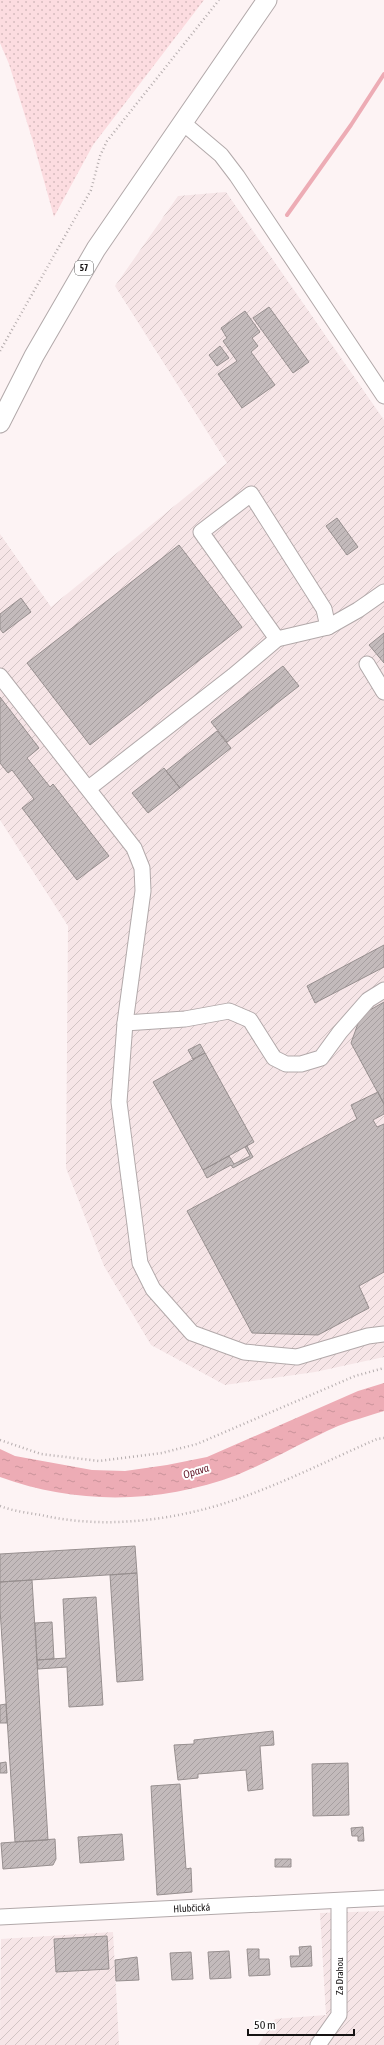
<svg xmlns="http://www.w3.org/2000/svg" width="384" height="2045" font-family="'Asap Condensed',sans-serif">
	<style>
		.industrial { fill: url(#industrial-furrows) }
		.green { fill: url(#green-dots) }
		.water { fill: url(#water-ripples) }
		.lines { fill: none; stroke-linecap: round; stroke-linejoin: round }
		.stream { stroke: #edacb5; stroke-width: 4 }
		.building { fill: url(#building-hatch); stroke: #978f8f }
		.minor-casing { stroke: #b2a9aa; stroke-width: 17 }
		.major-casing { stroke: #b2a9aa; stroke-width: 21 }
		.path { stroke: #b6aeaf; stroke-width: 2.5; stroke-dasharray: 1 3; stroke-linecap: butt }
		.minor { stroke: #fff; stroke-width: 15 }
		.major { stroke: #fff; stroke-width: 19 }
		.labels { text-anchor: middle; stroke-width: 4; stroke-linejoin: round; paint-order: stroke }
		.shield { fill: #fff; stroke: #5c5a5a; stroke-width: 1 }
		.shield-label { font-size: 9px; font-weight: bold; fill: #161313 }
		.street-label { font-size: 10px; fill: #161313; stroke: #fff }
		.water-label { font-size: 11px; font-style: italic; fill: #651b2c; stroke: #fff }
	</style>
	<defs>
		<pattern id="industrial-furrows" width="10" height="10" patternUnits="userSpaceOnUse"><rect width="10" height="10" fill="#f6e5e7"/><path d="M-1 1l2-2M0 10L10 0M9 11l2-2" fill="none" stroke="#d2c4c5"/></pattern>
		<pattern id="green-dots" width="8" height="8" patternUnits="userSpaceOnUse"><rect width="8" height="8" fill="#fcdce0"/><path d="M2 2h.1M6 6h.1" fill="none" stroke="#d7bcbf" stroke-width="1.8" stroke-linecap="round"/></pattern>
		<pattern id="water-ripples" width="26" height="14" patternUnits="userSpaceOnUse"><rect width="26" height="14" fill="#edacb5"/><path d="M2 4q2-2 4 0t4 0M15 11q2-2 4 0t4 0" fill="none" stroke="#ca939b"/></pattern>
		<pattern id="building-hatch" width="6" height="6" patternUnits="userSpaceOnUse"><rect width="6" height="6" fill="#c3babb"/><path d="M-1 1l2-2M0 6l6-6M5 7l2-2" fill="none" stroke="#a79fa0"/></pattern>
	</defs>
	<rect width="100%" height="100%" fill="#fdf3f4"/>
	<path class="industrial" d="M226 192 384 420V1357L315 1372 225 1385 151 1345 104 1266 66 1168 68 926 0 820V534L51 607 227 463 115 286 178 196Z
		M384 1911V2045H258L275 2019 326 2015 320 1913Z
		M113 1932 119 2045H0L1 1939Z"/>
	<path class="green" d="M0 0H204L93 145 54 217 34 145 9 64 0 43Z"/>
	<path class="water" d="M384 1383V1411C369 1416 353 1420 338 1426 304 1441 271 1461 237 1475 160 1504 77 1505 0 1477V1449L15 1456 92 1470 125 1471 167 1465 207 1457 358 1391Z"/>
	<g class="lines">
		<path class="stream" d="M287 215 351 125 384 74"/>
	</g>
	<path class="building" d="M269 307 309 362 293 373 253 318Z
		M245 311 260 332 252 338 258 346 251 352 275 385 242 408 218 374 237 361 223 341 227 338 221 328Z
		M220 346 229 358 217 366 209 355Z
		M337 518 358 547 347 555 326 526Z
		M179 545 242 627 90 745 27 663Z
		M21 598 31 612 3 633 0 629V614Z
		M384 633V663L369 645Z
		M283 666 299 686 227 742 211 722Z
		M0 697 39 748 27 758 50 787 53 784 109 856 77 880 22 808 34 799 12 770 8 773 0 763Z
		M217 731 231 748 180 788 166 771Z
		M164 768 180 788 148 813 132 793Z
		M384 945V967L315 1003 307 986Z
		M384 1002V1104L351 1043 361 1015Z
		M200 1044 205 1053 193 1059 188 1050Z
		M205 1053 254 1142 203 1170 153 1082Z
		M378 1092 384 1104V1114L373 1120 377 1127 384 1124V1272L359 1286 369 1308 318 1335 252 1333 187 1211 357 1119 351 1105Z
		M247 1146 253 1157 233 1168 231 1165 207 1178 203 1170 229 1156 234 1164 250 1156 245 1147Z
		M135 1546 137 1573 0 1582V1554Z
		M137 1573 143 1680 117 1682 110 1575Z
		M32 1580 48 1840 15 1842 0 1609V1582Z
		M96 1597 103 1705 69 1707 67 1667 38 1669 37 1660 66 1658 63 1599Z
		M52 1622 54 1659 37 1660 35 1623Z
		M6 1704 7 1723H0V1705Z
		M273 1731 274 1745 260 1746 263 1789 248 1791 246 1770 198 1774V1778L178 1780 174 1745 194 1744V1740Z
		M6 1762 7 1773H0V1763Z
		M348 1763 349 1815 313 1816 312 1764Z
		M180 1784 186 1869 191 1868 192 1892 157 1895 151 1786Z
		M363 1827 364 1841H358V1836H352L351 1828Z
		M122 1834 124 1860 80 1863 78 1837Z
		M55 1839 56 1859 53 1865 3 1869 1 1843Z
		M275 1859H291V1867H275Z
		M107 1936 109 1969 56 1972 54 1939Z
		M311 1946 312 1966 291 1967 290 1956H300L299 1947Z
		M247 1949H259V1959H269L270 1975 249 1976Z
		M229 1951 231 1978 210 1979 208 1952Z
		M191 1952 193 1979 172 1980 170 1953Z
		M137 1957 139 1980 116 1981 115 1960Z"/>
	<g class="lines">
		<g class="minor-casing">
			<g id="minor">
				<path d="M182 122 221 155 237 176 384 396"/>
				<path d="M277 639 201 532 251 494 324 609 328 627"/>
				<path d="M367 664 384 692"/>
				<path d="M0 676 134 848 142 868 143 891 125 1023 119 1102 140 1263 153 1289 192 1333 244 1352 297 1357 368 1336 384 1334"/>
				<path d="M89 788 233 676 277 639 328 627 358 610 384 592"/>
				<path d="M125 1023 185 1019 229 1011 250 1020 274 1058 286 1064H301L321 1058 340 1032 368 1000 384 990"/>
				<path id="s1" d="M0 1917 384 1898"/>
				<path d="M318 2045 339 2015V1901"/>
			</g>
		</g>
		<g class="major-casing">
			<path id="major" d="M0 423 34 356 96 249 267 0"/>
		</g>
		<path class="path" d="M0 351 91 190 100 156 107 141 219 0
			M0 1440 41 1454 99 1461 162 1453 197 1444 355 1376 384 1368
			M0 1506C13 1511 28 1513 41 1515 93 1527 149 1523 201 1510 258 1496 322 1463 377 1439L384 1438"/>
		<use href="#minor" class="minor"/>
		<use href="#major" class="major"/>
	</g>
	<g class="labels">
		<rect class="shield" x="75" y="261" width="18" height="14" rx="3"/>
		<g class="shield-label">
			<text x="84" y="271">57</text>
		</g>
		<g class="street-label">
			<text dy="4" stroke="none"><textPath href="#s1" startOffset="192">Hlubčická</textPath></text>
			<text transform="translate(339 1976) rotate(-90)" y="4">Za Drahou</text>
		</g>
		<g class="water-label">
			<text transform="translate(196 1471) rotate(-17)" y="4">Opava</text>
		</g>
	</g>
	<path d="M248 2029v6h106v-6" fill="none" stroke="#161313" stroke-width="2"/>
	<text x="254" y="2029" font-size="12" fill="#161313" stroke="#ffffff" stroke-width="3" paint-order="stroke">50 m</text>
</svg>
